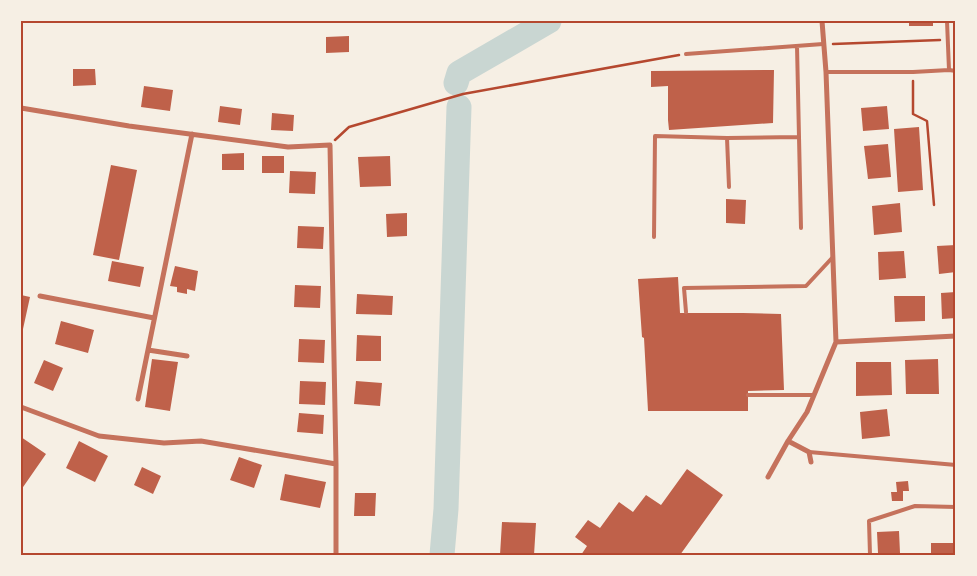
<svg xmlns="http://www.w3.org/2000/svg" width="977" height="576" font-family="'Playfair Display',serif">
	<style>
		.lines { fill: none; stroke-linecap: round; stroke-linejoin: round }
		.river { stroke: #c9d6d2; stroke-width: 25 }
		.building { fill: #bf614a }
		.path { stroke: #b5482f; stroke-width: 2.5 }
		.service { stroke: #c5725c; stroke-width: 4 }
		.minor { stroke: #c5725c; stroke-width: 5 }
		.neatline { fill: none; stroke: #b5482f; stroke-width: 2 }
	</style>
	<rect width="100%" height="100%" fill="#f6efe4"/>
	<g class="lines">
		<path class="river" d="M456 83 459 73 549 21
			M442 555 446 509 459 107"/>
	</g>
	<path class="building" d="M909 21H933V26H909Z
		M349 36V52L326 53V37Z
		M73 69H95L96 85 73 86Z
		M774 70 773 123 669 130 668 120V86L651 87V71Z
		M144 86 173 90 170 111 141 107Z
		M220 106 242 109 240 125 218 122Z
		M887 106 889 129 863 131 861 108Z
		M272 113 294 115 293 131 271 130Z
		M919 127 923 190 898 192 894 129Z
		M888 144 891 177 868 179 864 146Z
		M244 153V170H222V154Z
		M262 156H284V173H262Z
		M390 156 391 186 360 187 358 157Z
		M111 165 137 170 119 260 93 255Z
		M290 171 316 172 315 194 289 193Z
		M726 199 746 200 745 224 726 223Z
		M900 203 902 232 874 235 872 206Z
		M407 213V236L387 237 386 214Z
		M298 226 324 227 323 249 297 248Z
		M956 245V272L939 274 937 246Z
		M904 251 906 278 879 280 878 252Z
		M112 261 144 267 140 287 108 281Z
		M175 266 198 271 195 291 187 289V294L177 292V287L170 286Z
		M678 277 680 313H743L781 314 784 390 748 391V411H648L644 338 642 337 638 279Z
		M295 285 321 286 320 308 294 307Z
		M956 292V318L942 319 941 293Z
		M357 294 393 296 392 315 356 314Z
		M21 295 30 297 23 329 21 328Z
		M894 296H925V321L895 322Z
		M61 321 94 330 88 353 55 344Z
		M357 335 381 336V361H356Z
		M299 339 325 340 324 363 298 362Z
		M152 359 178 362 170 411 145 407Z
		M938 359 939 394H906L905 360Z
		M44 360 63 368 53 391 34 383Z
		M856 362H891L892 395 856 396Z
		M300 381 326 382 325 405 299 404Z
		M356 381 382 383 380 406 354 404Z
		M887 409 890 436 862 439 860 412Z
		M299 413 324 415 323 434 297 432Z
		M21 437 46 454 21 490Z
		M79 441 108 456 95 482 66 468Z
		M239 457 262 465 254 488 230 480Z
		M142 467 161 476 153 494 134 485Z
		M687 469 723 495 680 555H581L587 546 575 537 588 520 600 528 619 502 633 512 646 495 661 505Z
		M285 474 326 482 320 508 280 500Z
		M908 481 909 491H903V501H892L891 492H897L896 482Z
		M355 493H376L375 516H354Z
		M502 522 536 523 534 555H500Z
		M899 531 900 553H878L877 532Z
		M931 543H956V555H931Z"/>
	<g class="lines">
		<path class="path" d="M833 44 940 40
			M913 81V114L927 121 934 205
			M335 140 349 127 463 94 679 55"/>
		<path class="service" d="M947 21 949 70
			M797 46 801 228
			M686 54 823 44
			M826 72H913L949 70 956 71
			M727 138 729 187
			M654 237 655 136 727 138 798 137
			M686 312 684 288 806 286 832 258
			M748 395H814
			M809 452 956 465
			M870 555 869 521 915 506 956 507"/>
		<path class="minor" d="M822 21 826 72 836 342 956 336
			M21 108 129 126 288 147 330 145 336 464V555
			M40 296 154 318
			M148 350 187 356
			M138 399 192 134
			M21 407 99 436 164 443 201 441 336 464
			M788 441 809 452 811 462
			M768 477 788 441 807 412 836 342"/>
	</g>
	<rect width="977" height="576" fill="none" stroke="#f6efe4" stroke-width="45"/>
	<rect x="22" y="22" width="932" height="532" class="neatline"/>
</svg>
